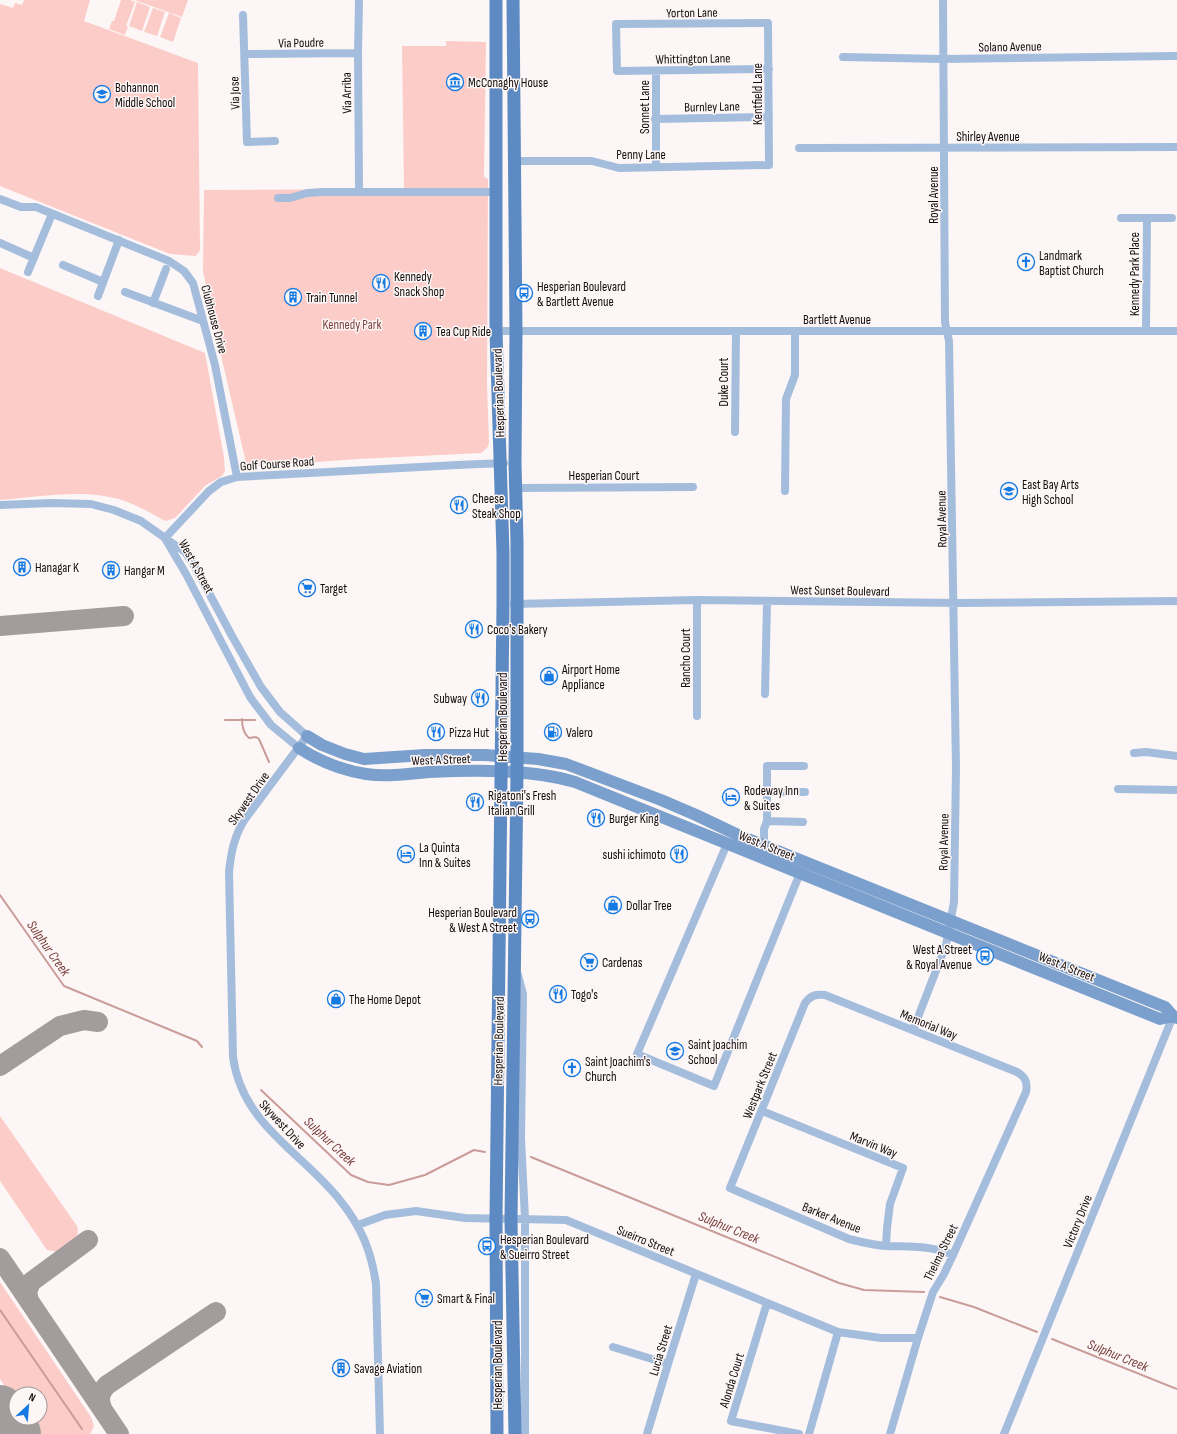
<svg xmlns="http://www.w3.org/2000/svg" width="1177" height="1434" font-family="'Sofia Sans Condensed',sans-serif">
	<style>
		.green { fill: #fcccc9 }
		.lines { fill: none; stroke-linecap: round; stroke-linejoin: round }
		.stream { stroke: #ca9c99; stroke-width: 2 }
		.taxiway { stroke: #a29c9c; stroke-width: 20 }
		.runway { stroke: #a29c9c; stroke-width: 50 }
		.street { stroke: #a5bddc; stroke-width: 8 }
		.secondary { stroke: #7ca0cd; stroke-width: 12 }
		.primary { stroke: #5d8ac2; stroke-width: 13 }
		.labels { text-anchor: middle; stroke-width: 3; stroke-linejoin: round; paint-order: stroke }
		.street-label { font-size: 13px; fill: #140b0b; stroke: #fcf7f6 }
		.poi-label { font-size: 13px; fill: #140b0b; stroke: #fcf7f6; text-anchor: start }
		.park-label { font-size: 13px; fill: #7c3e3d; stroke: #fcf7f6 }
		.water-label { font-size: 14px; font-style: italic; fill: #763a39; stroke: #fcf7f6 }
	</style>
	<rect width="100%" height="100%" fill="#fcf7f6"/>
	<path class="green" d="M24 0H90L84 21 198 63 200 250 196 256 170 254 0 186V4L13 8 15 3 22 5Z
		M121 0H130L135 2 126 26H128L125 35 109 29 112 21H114Z
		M134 0H188L182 17Z
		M137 2 150 7 142 31 129 26Z
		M153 8 165 12 157 36 144 32Z
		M169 13 181 18 173 42 160 37Z
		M446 41 486 42 484 177 488 179 487 385 489 443 487 448 481 453 358 459 247 467 222 360 203 271 204 190 404 189 402 46H446Z
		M0 268 205 353 224 457 225 471 222 476 206 485 175 518 166 521 163 520C150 512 136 505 122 500 83 488 39 497 0 500Z
		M0 1116 77 1226C82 1239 67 1246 58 1252L47 1250 0 1181Z
		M0 1282 91 1417 94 1426 90 1434H37L26 1418H40V1394H16V1403L0 1379Z"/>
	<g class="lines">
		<path class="stream" d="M242 719C242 726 243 733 249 738L256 737 259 739 269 762
			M225 720H255
			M0 895 64 986 197 1041 202 1047
			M261 1090 351 1175 368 1182 389 1185 425 1175 474 1150 485 1152
			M531 1157 839 1283 864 1290 924 1292
			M940 1297 974 1307 1037 1332
			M0 1310 82 1429
			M1052 1339 1177 1389"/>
		<path class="taxiway" d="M0 626 124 616
			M0 1066 60 1026 84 1020 98 1022
			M0 1258 119 1434
			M29 1301 27 1292 31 1282 88 1240
			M102 1408C98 1399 100 1392 107 1385L216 1312"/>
		<path class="runway" d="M0 1410 16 1434"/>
		<path class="street" d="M359 0 358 53 359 186
			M243 15 247 142 275 141
			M245 54 358 53
			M843 57 943 59 1177 56
			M656 71V167
			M655 119 769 117
			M799 148 1177 147
			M514 161H592L619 168 769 165 768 23 616 24 617 71 769 69
			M278 198H290L307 193 323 192H497
			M0 199 21 207H36L169 261 184 271 193 283 215 365 237 477
			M1121 218H1172
			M0 243 34 258
			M63 265 103 282
			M28 272 52 214
			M125 292 203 321
			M98 296 119 240
			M153 303 166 269
			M496 331H1177
			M1146 331 1147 218
			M735 432 736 331
			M516 488 693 487
			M785 491 786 399 795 375V331
			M0 505 52 503 91 504 114 510 141 521 185 552 195 567 232 636 261 687 280 712 307 736 245 819C234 836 231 853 229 872L233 1057C242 1124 300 1151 339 1199 361 1226 371 1250 376 1284L380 1434
			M165 538 209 491 221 482 237 477 457 465 504 463
			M166 540 186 574 250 697 271 725 299 748
			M514 604 697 600 961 603 1177 601
			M765 694 767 601
			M697 716V600
			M1134 753 1146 752 1177 756
			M1118 789 1177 790
			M767 792H805
			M767 821 803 822
			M727 844 637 1054 714 1086 800 873
			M764 845V829L767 821V766H804
			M518 975 523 994 521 1138 525 1219V1434
			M913 1030 946 945 954 902 956 768 949 341 945 322 943 0
			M762 1111 903 1168 890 1204 887 1228 886 1246
			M358 1225 385 1215 416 1211 465 1218 566 1220 838 1332 881 1338H918
			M767 1303 731 1421 799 1434
			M613 1347 668 1364
			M647 1434 668 1364 696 1274
			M809 1434 838 1332
			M890 1434 918 1338 933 1292 944 1274 953 1255 1026 1092C1028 1082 1025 1077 1017 1072L825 995C816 994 811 995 805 1003L730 1188 849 1239C861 1242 873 1245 885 1246 909 1247 930 1245 953 1255
			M1004 1434 1173 1016"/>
		<path class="secondary" d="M307 736 322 745 345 754 364 759 425 755H485L538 759 566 764 661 800 696 815 738 835 1165 1007 1173 1016 1177 1018
			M299 748C319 761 341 770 366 774 387 777 409 774 430 772 474 770 532 769 575 782L1160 1019 1173 1016"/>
		<path class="primary" d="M496 0V331L503 552V604L496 1219 497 1434
			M513 0 516 331 515 464 517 542V773L511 1219 515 1434"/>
	</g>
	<defs>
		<g id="museum-ring" transform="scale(0.9)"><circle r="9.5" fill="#fcf7f6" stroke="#157ae3" stroke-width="1.5"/><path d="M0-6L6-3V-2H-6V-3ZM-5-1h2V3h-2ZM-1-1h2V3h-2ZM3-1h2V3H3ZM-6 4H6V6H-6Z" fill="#157ae3"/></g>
		<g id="school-ring" transform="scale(0.9)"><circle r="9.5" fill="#fcf7f6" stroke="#157ae3" stroke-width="1.5"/><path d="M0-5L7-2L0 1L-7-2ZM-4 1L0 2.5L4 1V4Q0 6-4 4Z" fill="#157ae3"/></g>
		<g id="church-ring" transform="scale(0.9)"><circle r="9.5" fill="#fcf7f6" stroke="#157ae3" stroke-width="1.5"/><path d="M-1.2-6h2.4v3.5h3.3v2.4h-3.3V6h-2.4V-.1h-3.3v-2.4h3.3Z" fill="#157ae3"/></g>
		<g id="restaurant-ring" transform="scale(0.9)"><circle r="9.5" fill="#fcf7f6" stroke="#157ae3" stroke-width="1.5"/><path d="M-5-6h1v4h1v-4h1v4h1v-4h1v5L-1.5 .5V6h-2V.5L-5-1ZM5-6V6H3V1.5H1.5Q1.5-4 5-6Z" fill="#157ae3"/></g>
		<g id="bus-ring" transform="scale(0.9)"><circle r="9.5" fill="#fcf7f6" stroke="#157ae3" stroke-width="1.5"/><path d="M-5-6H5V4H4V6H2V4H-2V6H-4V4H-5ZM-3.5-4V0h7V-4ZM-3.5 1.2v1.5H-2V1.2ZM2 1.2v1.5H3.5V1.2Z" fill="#157ae3"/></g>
		<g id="building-ring" transform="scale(0.9)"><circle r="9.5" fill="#fcf7f6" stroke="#157ae3" stroke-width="1.5"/><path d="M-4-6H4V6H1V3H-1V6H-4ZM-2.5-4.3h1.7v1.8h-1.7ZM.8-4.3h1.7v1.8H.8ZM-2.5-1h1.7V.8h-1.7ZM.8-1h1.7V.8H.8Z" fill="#157ae3"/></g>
		<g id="supermarket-ring" transform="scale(0.9)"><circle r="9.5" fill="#fcf7f6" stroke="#157ae3" stroke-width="1.5"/><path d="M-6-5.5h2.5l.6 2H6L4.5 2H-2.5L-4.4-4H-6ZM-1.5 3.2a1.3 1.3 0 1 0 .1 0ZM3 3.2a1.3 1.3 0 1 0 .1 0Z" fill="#157ae3"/></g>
		<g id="shop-ring" transform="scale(0.9)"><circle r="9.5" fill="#fcf7f6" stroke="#157ae3" stroke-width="1.5"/><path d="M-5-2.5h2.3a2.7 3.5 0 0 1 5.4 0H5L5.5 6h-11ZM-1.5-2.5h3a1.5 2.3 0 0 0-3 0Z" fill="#157ae3"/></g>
		<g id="fuel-ring" transform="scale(0.9)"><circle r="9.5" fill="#fcf7f6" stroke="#157ae3" stroke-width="1.5"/><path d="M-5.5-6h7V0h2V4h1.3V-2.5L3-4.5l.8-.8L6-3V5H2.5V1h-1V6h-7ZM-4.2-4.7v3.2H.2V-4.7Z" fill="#157ae3"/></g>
		<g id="hotel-ring" transform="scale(0.9)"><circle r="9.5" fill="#fcf7f6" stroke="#157ae3" stroke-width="1.5"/><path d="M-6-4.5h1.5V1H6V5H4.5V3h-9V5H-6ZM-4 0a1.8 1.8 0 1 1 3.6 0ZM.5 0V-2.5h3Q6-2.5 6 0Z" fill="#157ae3"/></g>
	</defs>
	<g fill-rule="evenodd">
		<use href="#museum-ring" x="455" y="82"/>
		<use href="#school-ring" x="102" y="94"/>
		<use href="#church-ring" x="1026" y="262"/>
		<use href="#restaurant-ring" x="381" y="283"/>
		<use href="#bus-ring" x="524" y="293"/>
		<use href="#building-ring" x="293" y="297"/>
		<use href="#building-ring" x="423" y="331"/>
		<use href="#school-ring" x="1009" y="491"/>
		<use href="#restaurant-ring" x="459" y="505"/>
		<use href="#building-ring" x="22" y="567"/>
		<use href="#building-ring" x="111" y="570"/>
		<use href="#supermarket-ring" x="307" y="588"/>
		<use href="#restaurant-ring" x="474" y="629"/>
		<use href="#shop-ring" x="549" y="676"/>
		<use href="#restaurant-ring" x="480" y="698"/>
		<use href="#restaurant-ring" x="436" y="732"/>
		<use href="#fuel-ring" x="553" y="732"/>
		<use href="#hotel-ring" x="731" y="797"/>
		<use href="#restaurant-ring" x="475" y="802"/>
		<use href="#restaurant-ring" x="596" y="818"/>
		<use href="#hotel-ring" x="406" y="854"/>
		<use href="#restaurant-ring" x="679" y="854"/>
		<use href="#shop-ring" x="613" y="905"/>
		<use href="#bus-ring" x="530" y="919"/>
		<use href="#bus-ring" x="985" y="956"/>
		<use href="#supermarket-ring" x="589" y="962"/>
		<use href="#restaurant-ring" x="558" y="994"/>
		<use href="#shop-ring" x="336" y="999"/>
		<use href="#school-ring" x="675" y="1051"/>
		<use href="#church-ring" x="572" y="1068"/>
		<use href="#bus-ring" x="487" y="1246"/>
		<use href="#supermarket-ring" x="424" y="1298"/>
		<use href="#building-ring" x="341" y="1368"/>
	</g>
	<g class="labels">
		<g class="street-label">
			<text transform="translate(692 12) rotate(-1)" y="5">Yorton Lane</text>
			<text transform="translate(301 42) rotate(-1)" y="5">Via Poudre</text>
			<text transform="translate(1010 46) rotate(-1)" y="5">Solano Avenue</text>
			<text transform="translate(693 58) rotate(-1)" y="5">Whittington Lane</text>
			<text transform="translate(234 93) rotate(-92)" y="5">Via Jose</text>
			<text transform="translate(346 93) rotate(-91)" y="5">Via Arriba</text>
			<text transform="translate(757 94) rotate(-90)" y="5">Kentfield Lane</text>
			<text transform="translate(712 106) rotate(-1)" y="5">Burnley Lane</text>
			<text transform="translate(644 107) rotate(-90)" y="5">Sonnet Lane</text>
			<text x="988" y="141">Shirley Avenue</text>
			<text x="641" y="159">Penny Lane</text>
			<text transform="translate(933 195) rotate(-90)" y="5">Royal Avenue</text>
			<text transform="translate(1134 274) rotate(-90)" y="5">Kennedy Park Place</text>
			<text transform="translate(215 319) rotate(75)" y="5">Clubhouse Drive</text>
			<text x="837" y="324">Bartlett Avenue</text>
			<text transform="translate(723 382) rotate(-90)" y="5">Duke Court</text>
			<text transform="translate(498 393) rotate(-92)" y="5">Hesperian Boulevard</text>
			<text transform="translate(277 463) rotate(-4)" y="5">Golf Course Road</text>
			<text x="604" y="480">Hesperian Court</text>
			<text transform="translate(941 519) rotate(-91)" y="5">Royal Avenue</text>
			<text transform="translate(197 566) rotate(61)" y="5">West A Street</text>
			<text transform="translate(840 590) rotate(1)" y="5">West Sunset Boulevard</text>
			<text transform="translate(685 658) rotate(-90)" y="5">Rancho Court</text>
			<text transform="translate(502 717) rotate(-90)" y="5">Hesperian Boulevard</text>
			<text transform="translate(441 759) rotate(-2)" y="5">West A Street</text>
			<text transform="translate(248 798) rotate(-55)" y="5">Skywest Drive</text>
			<text transform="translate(943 842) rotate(-89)" y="5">Royal Avenue</text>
			<text transform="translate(767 845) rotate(22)" y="5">West A Street</text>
			<text transform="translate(1067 966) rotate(22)" y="5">West A Street</text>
			<text transform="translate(929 1024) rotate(22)" y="5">Memorial Way</text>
			<text transform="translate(498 1041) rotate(-89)" y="5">Hesperian Boulevard</text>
			<text transform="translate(759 1085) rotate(-68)" y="5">Westpark Street</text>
			<text transform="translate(283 1124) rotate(47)" y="5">Skywest Drive</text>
			<text transform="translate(874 1144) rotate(22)" y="5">Marvin Way</text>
			<text transform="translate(832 1217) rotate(22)" y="5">Barker Avenue</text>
			<text transform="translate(1077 1221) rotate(-68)" y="5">Victory Drive</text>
			<text transform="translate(646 1240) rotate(22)" y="5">Sueirro Street</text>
			<text transform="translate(940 1252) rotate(-64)" y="5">Thelma Street</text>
			<text transform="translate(660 1350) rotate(-73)" y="5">Lucia Street</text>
			<text transform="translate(497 1365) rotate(-90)" y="5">Hesperian Boulevard</text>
			<text transform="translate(731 1380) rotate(-73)" y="5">Alonda Court</text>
		</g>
		<g class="poi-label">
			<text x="468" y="87">McConaghy House</text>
			<text x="115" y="92">Bohannon<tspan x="115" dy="15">Middle School</tspan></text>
			<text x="1039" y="260">Landmark<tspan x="1039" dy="15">Baptist Church</tspan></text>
			<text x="394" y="281">Kennedy<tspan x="394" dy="15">Snack Shop</tspan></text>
			<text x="537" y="291">Hesperian Boulevard<tspan x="537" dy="15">&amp; Bartlett Avenue</tspan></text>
			<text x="306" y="302">Train Tunnel</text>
			<text x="436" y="336">Tea Cup Ride</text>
			<text x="1022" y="489">East Bay Arts<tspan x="1022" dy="15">High School</tspan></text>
			<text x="472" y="503">Cheese<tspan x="472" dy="15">Steak Shop</tspan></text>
			<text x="35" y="572">Hanagar K</text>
			<text x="124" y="575">Hangar M</text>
			<text x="320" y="593">Target</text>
			<text x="487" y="634">Coco's Bakery</text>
			<text x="562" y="674">Airport Home<tspan x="562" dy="15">Appliance</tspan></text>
			<text x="467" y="703" text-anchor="end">Subway</text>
			<text x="449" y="737">Pizza Hut</text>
			<text x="566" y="737">Valero</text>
			<text x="744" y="795">Rodeway Inn<tspan x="744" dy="15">&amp; Suites</tspan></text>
			<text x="488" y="800">Rigatoni's Fresh<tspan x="488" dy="15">Italian Grill</tspan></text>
			<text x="609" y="823">Burger King</text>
			<text x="419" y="852">La Quinta<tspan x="419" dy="15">Inn &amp; Suites</tspan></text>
			<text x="666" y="859" text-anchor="end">sushi ichimoto</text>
			<text x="626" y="910">Dollar Tree</text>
			<text x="517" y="917" text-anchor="end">Hesperian Boulevard<tspan x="517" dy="15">&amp; West A Street</tspan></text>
			<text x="972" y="954" text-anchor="end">West A Street<tspan x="972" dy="15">&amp; Royal Avenue</tspan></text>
			<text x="602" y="967">Cardenas</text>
			<text x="571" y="999">Togo's</text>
			<text x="349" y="1004">The Home Depot</text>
			<text x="688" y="1049">Saint Joachim<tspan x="688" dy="15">School</tspan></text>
			<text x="585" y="1066">Saint Joachim's<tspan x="585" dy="15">Church</tspan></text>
			<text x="500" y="1244">Hesperian Boulevard<tspan x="500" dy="15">&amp; Sueirro Street</tspan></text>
			<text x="437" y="1303">Smart &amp; Final</text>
			<text x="354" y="1373">Savage Aviation</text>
		</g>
		<g class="park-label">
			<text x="352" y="329">Kennedy Park</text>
		</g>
		<g class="water-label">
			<text transform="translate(49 948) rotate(55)" y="5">Sulphur Creek</text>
			<text transform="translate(330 1141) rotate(43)" y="5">Sulphur Creek</text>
			<text transform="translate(729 1227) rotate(22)" y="5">Sulphur Creek</text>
			<text transform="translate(1118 1355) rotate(22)" y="5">Sulphur Creek</text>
		</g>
	</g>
	<g transform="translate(28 1406) rotate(26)"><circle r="19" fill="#fcf7f6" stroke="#9f9998"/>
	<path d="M0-3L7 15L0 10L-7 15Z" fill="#157ae3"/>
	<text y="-6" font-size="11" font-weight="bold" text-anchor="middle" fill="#140b0b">N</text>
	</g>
</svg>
